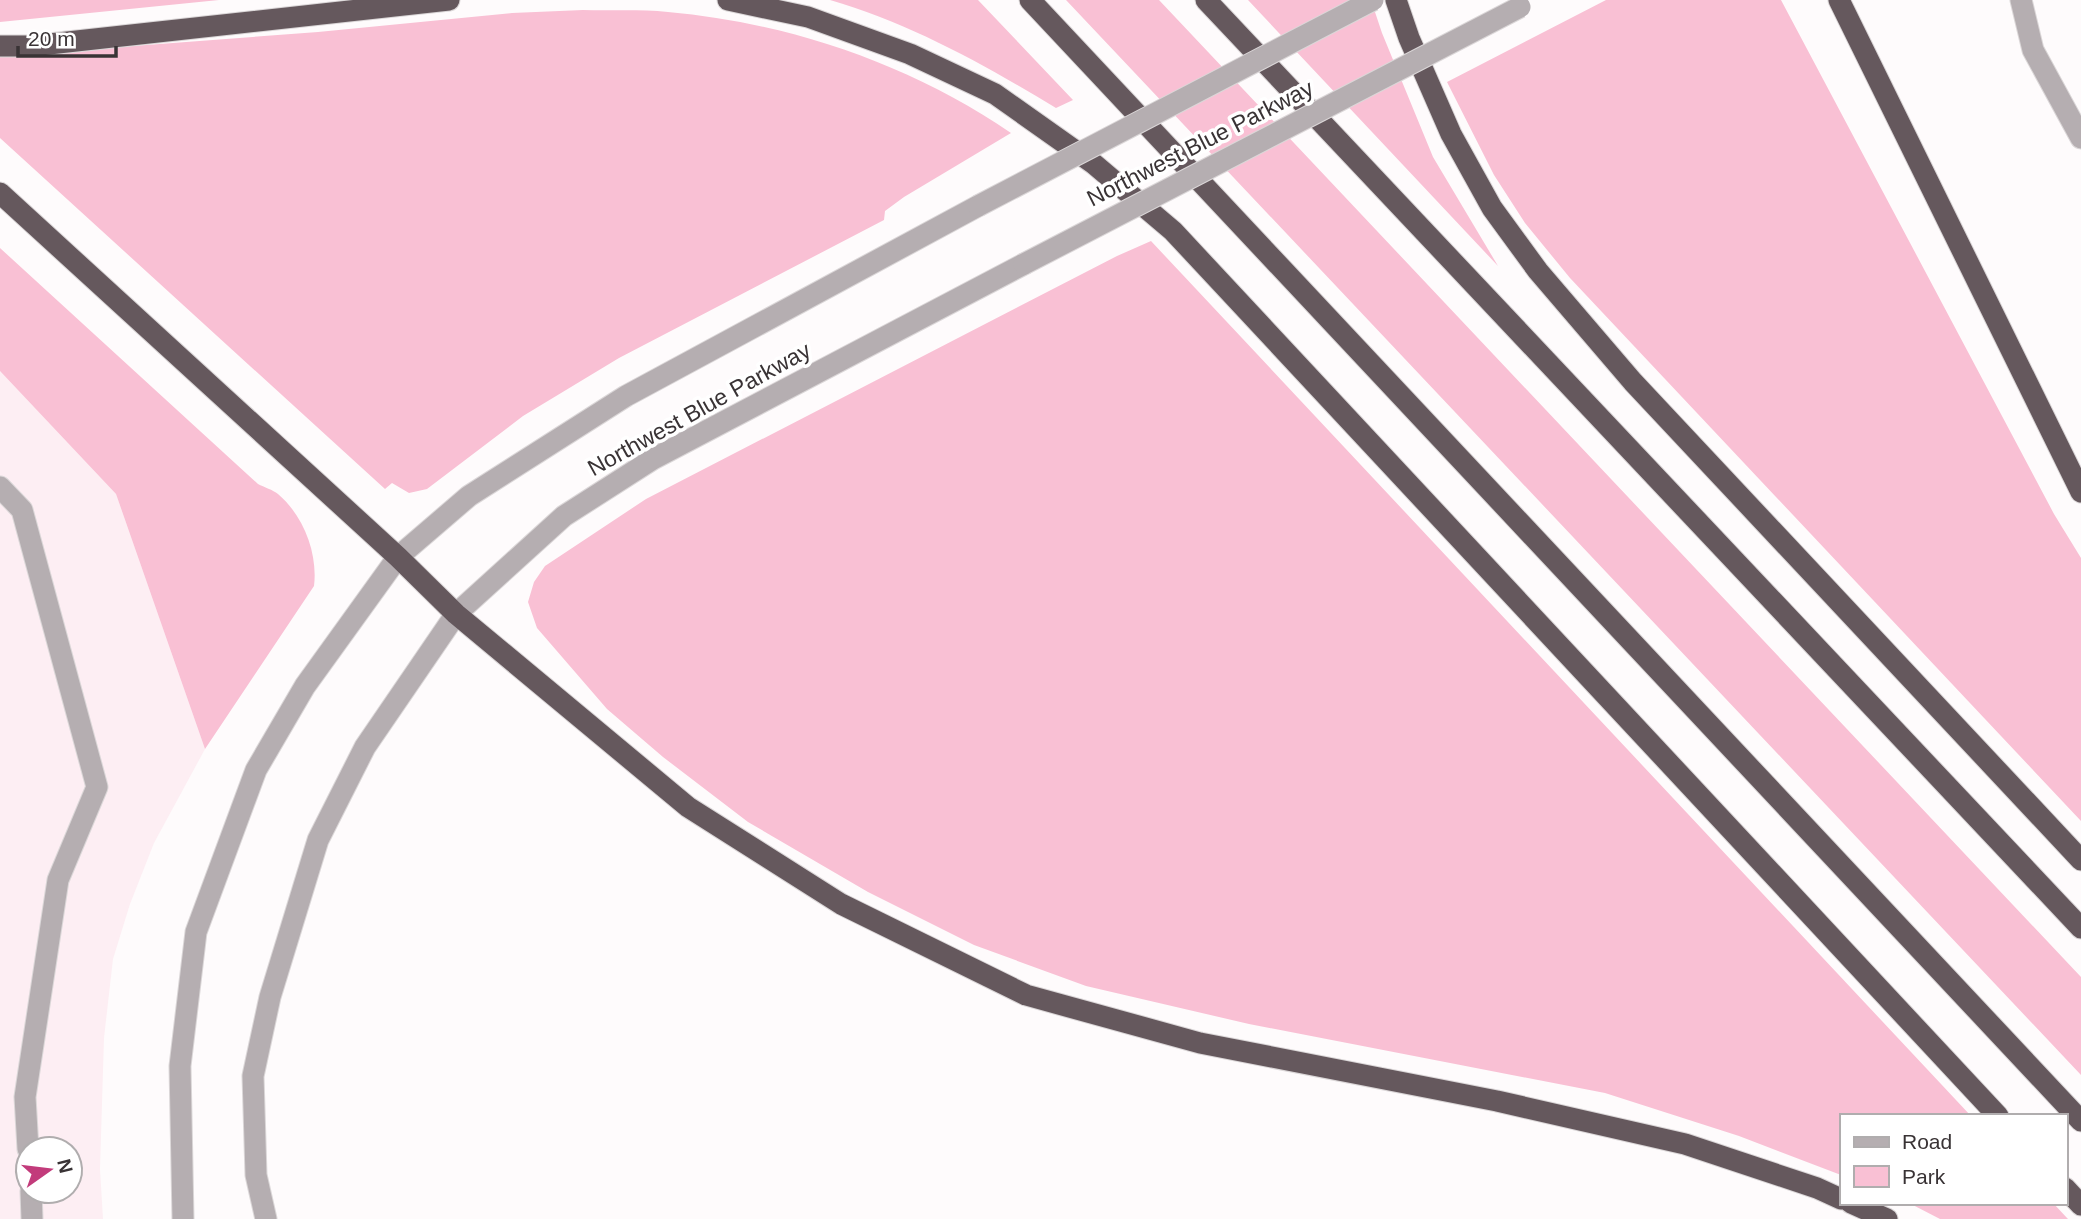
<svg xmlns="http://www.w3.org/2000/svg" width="2081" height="1219" font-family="Arial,sans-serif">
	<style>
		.built { fill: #fdeef3; fill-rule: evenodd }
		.green { fill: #f9c0d4 }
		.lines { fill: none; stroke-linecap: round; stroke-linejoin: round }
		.minor-casing { stroke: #dbd7d8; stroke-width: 23 }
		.highway-casing { stroke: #dbd7d8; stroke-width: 23 }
		.minor { stroke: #b5aeb1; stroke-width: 21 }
		.highway { stroke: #65585d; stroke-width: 21 }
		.minor-bridge-casing { stroke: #dbd7d8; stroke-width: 23; stroke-linecap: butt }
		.minor-bridge { stroke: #b5aeb1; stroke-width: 21 }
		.labels { text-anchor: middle; stroke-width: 7; stroke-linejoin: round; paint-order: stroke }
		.street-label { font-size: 23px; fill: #393335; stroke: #fff }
	</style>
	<rect width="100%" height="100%" fill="#fefbfc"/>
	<path class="built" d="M0 371 116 494 205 749 154 843 130 904 113 959 104 1038 100 1169 103 1219H0ZM28 1149H70V1191H28Z"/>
	<path class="green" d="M0 0H219L0 22Z
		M830 0H978L1073 100 1056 108C985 65 910 23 830 0Z
		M1066 0H1159L2081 977V1075Z
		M1248 0H1371L1382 33 1433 157 1498 266Z
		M1606 0H1781L2054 514 2081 558V821L1570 278 1525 223 1494 175 1447 82Z
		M583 10C611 11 640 9 668 12 790 23 910 64 1011 133L904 197 885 211 884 220 619 358 523 416 427 489 409 493 392 483 385 489 0 138V56L318 32 512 13Z
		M1151 241 1971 1116H1841V1175L1739 1136 1605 1093 1249 1024 1086 986 974 945 868 892 748 822 663 757 607 709 537 628 528 602 534 582 545 566 646 499 1117 256Z
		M0 248 258 484C264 487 273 490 278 494 304 516 318 554 314 586L205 749 116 494 0 371Z
		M1909 1203H2053L2068 1219H1940Z"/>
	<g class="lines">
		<g class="minor-casing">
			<path id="minor" d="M2021 0 2033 50 2081 138
				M0 487 22 510 97 787 58 880 25 1097 28 1149
				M31 1191 32 1219
				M183 1219 180 1066 196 932 256 770 305 686 398 557 469 496 626 396 978 206
				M266 1219 256 1175 253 1076 270 997 318 840 365 747 456 614 564 516 653 459 1024 264"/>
		</g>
		<g class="highway-casing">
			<path id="highway" d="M728 0 808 17 910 54 995 94 1094 164 1173 231 1998 1116
				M1030 0 2081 1121
				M1206 0 2081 928
				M1396 0 1409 38 1451 134 1492 208 1538 271 1633 382 2081 860
				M1839 0 2081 492
				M0 46H31L449 0
				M0 193 398 557 456 614 688 807 841 904 1026 995 1200 1043 1497 1101 1685 1144 1817 1188 1841 1199
				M2065 1188 2081 1205
				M1851 1203 1887 1219"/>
		</g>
		<use href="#minor" class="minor"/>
		<use href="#highway" class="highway"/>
		<g class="minor-bridge-casing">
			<path id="minor-bridge" d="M978 206 1373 0
				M1024 264 1520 7"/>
		</g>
		<use href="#minor-bridge" class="minor-bridge"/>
	</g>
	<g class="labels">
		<g class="street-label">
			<text transform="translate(1200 143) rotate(-27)" y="8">Northwest Blue Parkway</text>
			<text transform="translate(699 409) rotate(-29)" y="8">Northwest Blue Parkway</text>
		</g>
	</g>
	<rect x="1840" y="1114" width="228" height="91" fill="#ffffff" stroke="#b0adae" stroke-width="2"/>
	<rect x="1854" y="1137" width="35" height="10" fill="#b5aeb1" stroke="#b0adae" stroke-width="2"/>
	<text x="1902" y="1149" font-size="21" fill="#393335">Road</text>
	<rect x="1854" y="1166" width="35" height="21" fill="#f9c0d4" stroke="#b0adae" stroke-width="2"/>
	<text x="1902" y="1184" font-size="21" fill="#393335">Park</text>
	<g transform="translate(49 1170) rotate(76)"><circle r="33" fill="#ffffff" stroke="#b0adae" stroke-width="2"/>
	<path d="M0-5L12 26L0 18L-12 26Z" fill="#c23b7b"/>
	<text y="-10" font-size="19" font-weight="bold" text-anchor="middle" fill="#393335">N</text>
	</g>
	<path d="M18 46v10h98v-10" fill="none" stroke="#393335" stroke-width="3.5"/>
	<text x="28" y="46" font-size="21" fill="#393335" stroke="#ffffff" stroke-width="5" paint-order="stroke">20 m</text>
</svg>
